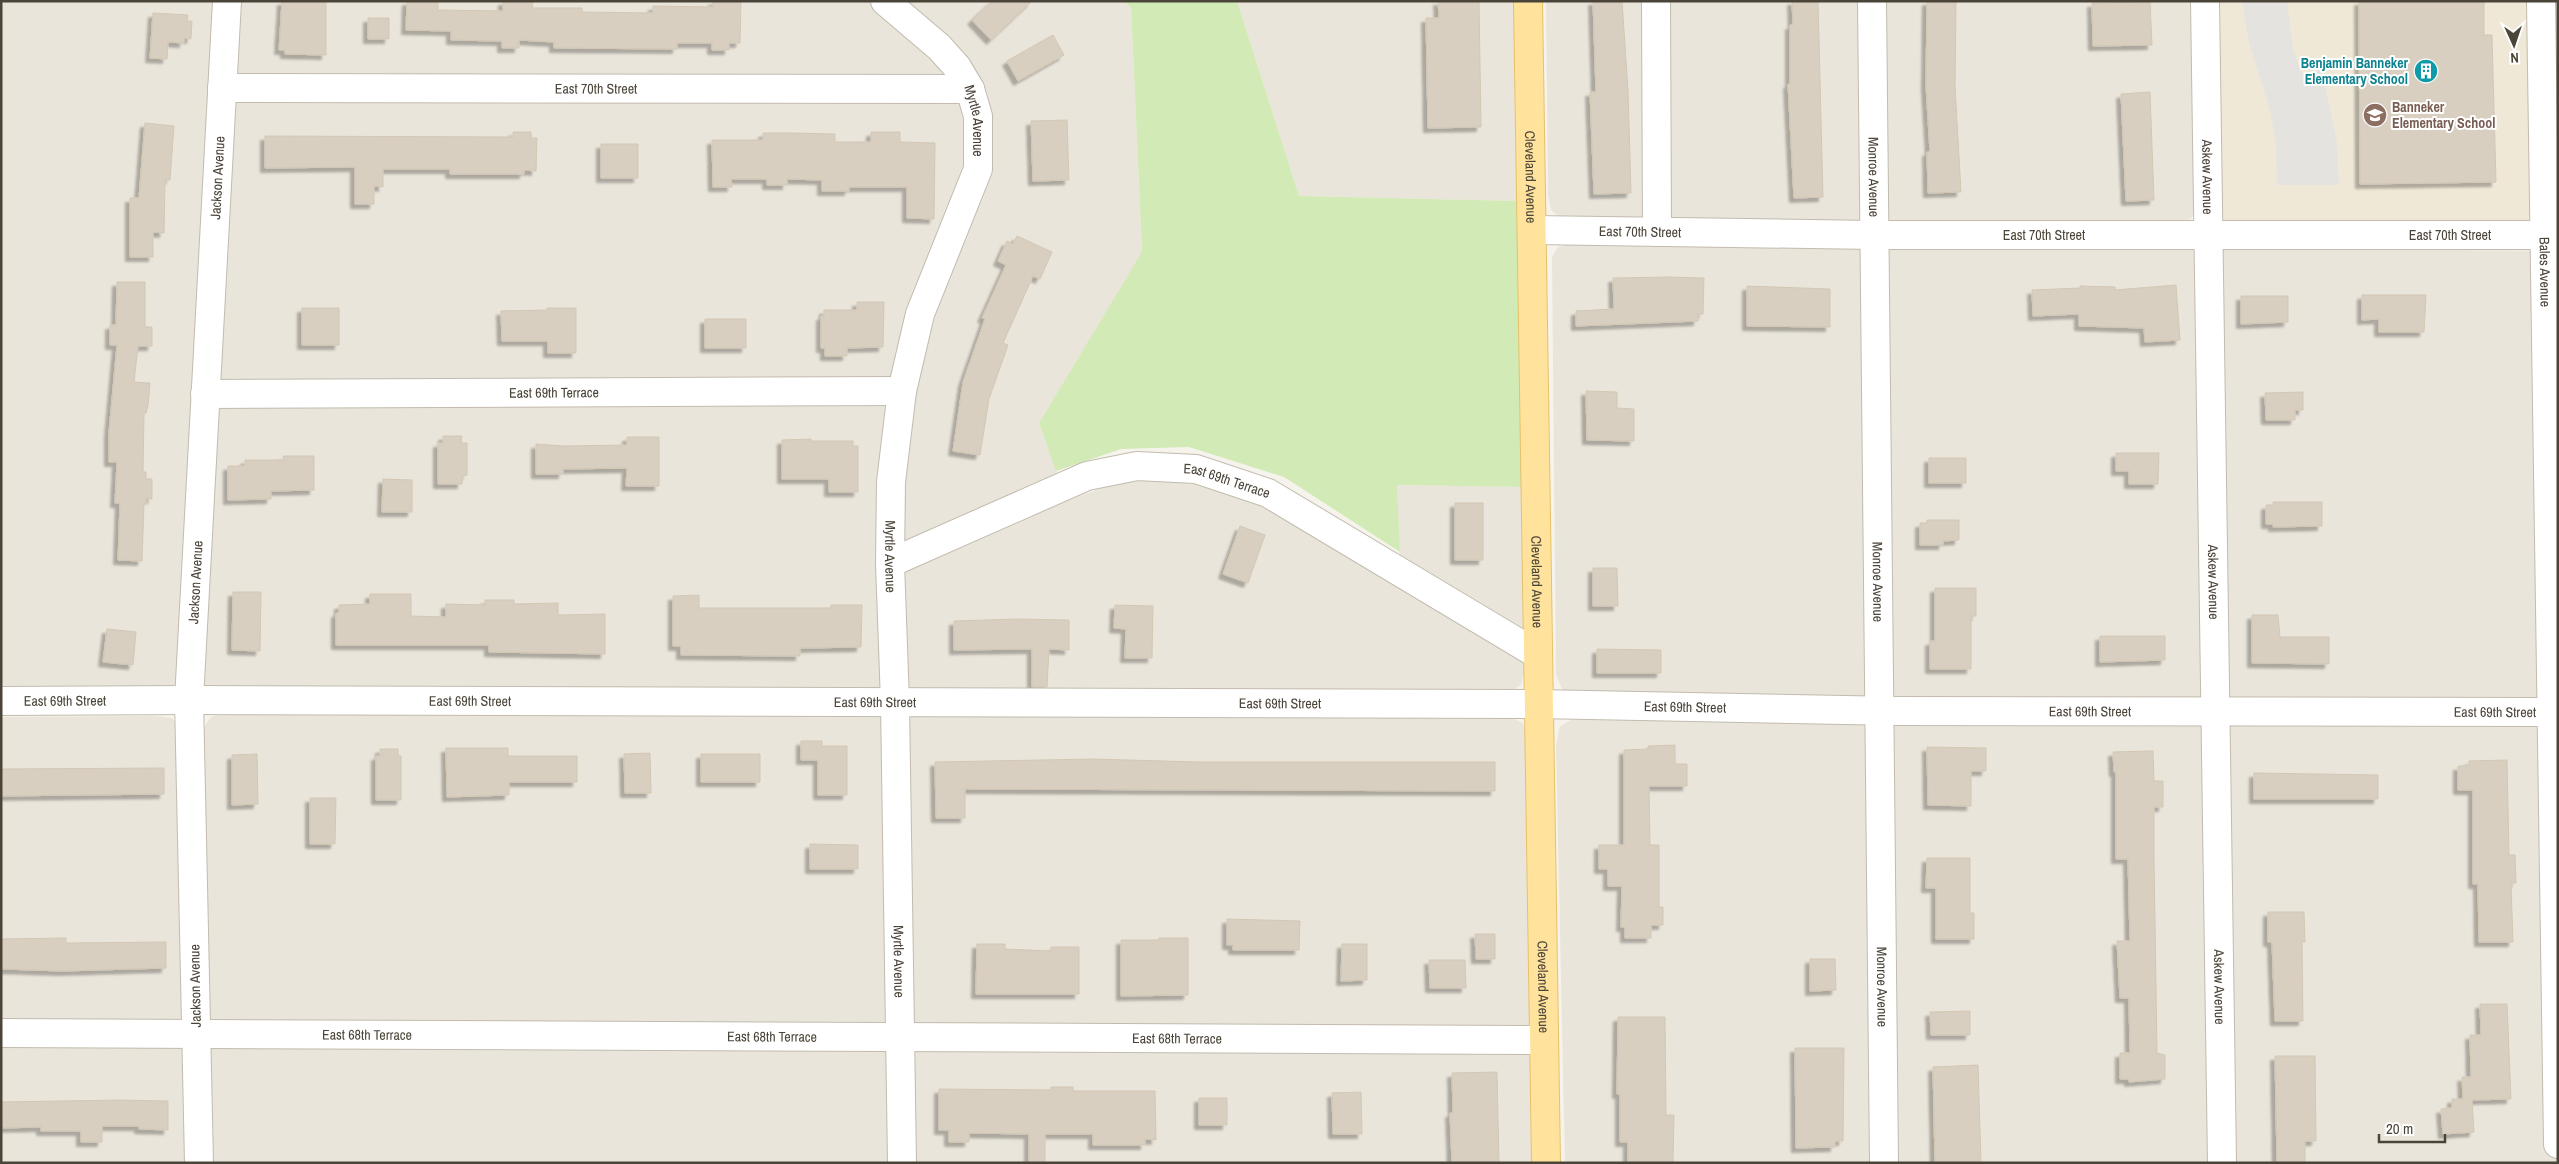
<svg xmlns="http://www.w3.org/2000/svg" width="2559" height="1164" font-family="'Archivo Narrow',sans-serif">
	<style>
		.residential { fill: #eae5da }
		.education { fill: #efe8d6 }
		.green { fill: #d2eab5 }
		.parking { fill: #e5e3e0 }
		.building { fill: #d8cfc1; stroke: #d3c7b4; filter: url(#shadow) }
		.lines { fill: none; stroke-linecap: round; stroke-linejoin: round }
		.minor-casing { stroke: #c2bbae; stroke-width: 30 }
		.major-casing { stroke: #e6c16a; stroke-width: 30 }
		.minor { stroke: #fff; stroke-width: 28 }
		.major { stroke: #ffe39c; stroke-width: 28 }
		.labels { text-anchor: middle; stroke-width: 4; stroke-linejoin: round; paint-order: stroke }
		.culture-label { font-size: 14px; font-weight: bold; fill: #0d838f; stroke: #fff; text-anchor: end }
		.street-label { font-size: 14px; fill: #4b4439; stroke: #fff }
		.education-label { font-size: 14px; font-weight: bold; fill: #785e54; stroke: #fff; text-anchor: start }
	</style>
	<defs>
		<filter id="shadow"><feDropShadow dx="-4.5" dy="4.5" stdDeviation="1" flood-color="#0004"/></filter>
	</defs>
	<rect width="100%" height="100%" fill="#f6f3ec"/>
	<path class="residential" d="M1 1H1123L1131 7 1142 253 1039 423 1067 501 1109 485 1148 480 1196 484 1242 496 1286 516 1401 590 1397 485 1524 487 1525 669 1521 685 1508 693 1 692Z
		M1237 1H1516L1517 201 1299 196Z
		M1546 1H2191L2194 209 2192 218 2180 223 1897 224 1561 218 1551 210 1548 195Z
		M1576 243 2558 251V700L1573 695 1563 691 1556 675 1552 257 1558 247Z
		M226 713 1512 718 1523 723 1528 740 1534 1163H212L204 727 211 717Z
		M155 716 172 718 179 726 187 1163H1V717Z
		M1571 720 2558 724V1163H1565L1556 745 1560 726Z"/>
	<path class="education" d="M2214 1H2534L2537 230 2216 228Z"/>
	<path class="green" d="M1123 1H1237L1299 196 1517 201 1524 487 1397 485 1400 552 1284 477 1189 447 1121 449 1056 471 1039 423 1142 252 1131 7Z"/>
	<path class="parking" d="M2242 1H2287L2293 49 2302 75 2322 70 2337 143 2339 185H2277L2276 144 2270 110 2249 43Z"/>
	<path class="building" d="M282 1H326V55L285 54V50H279Z
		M407 1H438V10L503 11V1H533L532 8H582V12L653 13V6L713 7V1H741L740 43H729V50H712V43H677V49L554 48V42L519 40V48H502V41L451 40V31L406 30Z
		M992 1H1032L991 40 972 20Z
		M1438 1H1479L1481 127 1428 128 1426 18H1439Z
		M1593 1H1622L1628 90 1631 193 1594 194 1590 92H1596Z
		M1792 1H1818L1823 197 1794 198 1788 84H1790V25H1793Z
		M1927 1H1956L1955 86 1961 192 1928 193 1927 152H1930L1926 86Z
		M2359 1H2484V35H2492L2496 182 2360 184Z
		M2150 2 2152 45 2093 46 2092 3Z
		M153 13 188 15 187 21H192L191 39 184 38V43L168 42 167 59 150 58Z
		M368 18H389V39H368Z
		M1053 35 1064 55 1018 81 1007 61Z
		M2150 92 2154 200 2126 201 2121 94Z
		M1067 120 1069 180 1033 181 1031 121Z
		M145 123 174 126 170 180H165L164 233 153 232V257H130V198H139Z
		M513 132H531V138H537L536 171 524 170V174H450V169H383V187L374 186V204H355V167L265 168V136L513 137Z
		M871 132H900V142L935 143 934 219 907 218V187H849V191H822V180L787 179V185H767V179H731L732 187H713L712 140H763V133H792L835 134V142H871Z
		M601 144H638V178H601Z
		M1017 236 1052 252 1040 279 1033 276 1003 343 1008 345 989 399 980 455 953 451 963 382 985 319 982 318 1006 265 998 261 1007 241 1013 244Z
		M1668 277 1704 278 1703 314H1698V321L1576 326V311L1614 309 1613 278Z
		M117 282H145V327H152V346H138L134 382 150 383 148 405 146 413H144L143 472H146V479H152V499L146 498V504H144L142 561 118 560 120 503H115L117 462H109V432L117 345H110V325H116Z
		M2176 285 2180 340 2145 342 2144 328 2079 326V314L2033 316 2032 290 2080 288V286L2115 287V290Z
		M1747 286 1830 289V327L1747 326Z
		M2362 295H2426L2424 332H2379V319L2362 320Z
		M2241 296H2288V322L2241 324Z
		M857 302H884L883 347 847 348V356H825V348H821V316H824V310H857Z
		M302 308H339V345H302Z
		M547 308H576V353H548V341H502L501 311 547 310Z
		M705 319H746V348H705Z
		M1586 391 1617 392V408L1634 409V441L1587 440Z
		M2303 392V410H2295V420H2266L2265 393Z
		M443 436H462L461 443H467V475L462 476V484H438V443H443Z
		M627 437H659V486H626L627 468 563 469V474H536V444L563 446 627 445Z
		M811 439V441H853V446H858V492H829V479H782V440Z
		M2116 453H2159L2158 484H2129V471H2116Z
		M283 456H314V490L271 491V499L228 500V466H245V460H284Z
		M1929 458H1966V483H1929Z
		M383 479 412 480V512H382Z
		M2273 502H2322V526L2273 527V524H2266V505H2273Z
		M1455 503H1483V560H1455Z
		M1927 520H1959V540L1943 541V545H1920V523H1927Z
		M1240 526 1265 535 1248 583 1223 574Z
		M1593 568H1617L1618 606H1593Z
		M1935 588H1976V616H1971V669H1930V641H1935Z
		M233 592H261L260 651 232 650Z
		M370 594H411V616L446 617V604L485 605V600H514V604L558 603V615L605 614V654L489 652V645H336V613H339V605L370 604Z
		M699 595V608H831V605H862L861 647 804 648H800V656L681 655V646H673V596Z
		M1115 605 1153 606 1152 658H1125L1126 629 1114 628Z
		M2252 615H2278L2280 637H2329V664L2252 663Z
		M1017 619 1069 620V650L1049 649 1047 687H1032V649L954 650V621Z
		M107 629 136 632 133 665 103 662Z
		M2100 636H2165V660L2100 662Z
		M1597 649 1661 650V673H1597Z
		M801 741H822V746H847V795H818V760H801Z
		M1675 745V764H1687V786H1649L1650 845H1659V907H1663V925H1651V938H1625V927H1621L1622 886H1608V869H1599V845H1624V750L1648 749V746Z
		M1927 747 1986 748V771H1971V806L1928 805Z
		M446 748H508V756H577V782H509V795L447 797Z
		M380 749H398V756H401V800H376V756H380Z
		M2149 751H2153L2154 781H2163V807H2154V858L2157 1053 2165 1055V1079L2129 1082V1079H2120V1053H2130L2129 998H2120L2117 941H2130L2128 859H2116V772H2114L2113 752Z
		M650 753 651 793H625L624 754Z
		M257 754 258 804 232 805V755Z
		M701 754H760V782H701Z
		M1094 759 1197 762H1495V791L965 789V818H936L935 762Z
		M2507 760 2509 855H2515L2516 883H2511L2513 942H2479L2478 884H2473V790H2458V766H2469V761Z
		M164 768V794L1 796V769Z
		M2254 773 2378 775V799H2254Z
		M310 798H336L335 844H310Z
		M810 844 858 845V869H810Z
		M1927 858H1970V913H1974V939H1936V888H1926Z
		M2268 912H2304L2305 942H2302L2303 1021H2275L2272 942H2268Z
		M1227 919 1300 921 1299 950H1233V945H1227Z
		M1475 934H1495V959H1476Z
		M66 938V943L166 942V968L63 971 1 969V939Z
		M1159 938H1188V995L1121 996V940H1159Z
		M977 944H1005V949L1051 951V947H1079V994H976Z
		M1342 944H1367V980L1341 981Z
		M1810 959H1835L1836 990 1810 991Z
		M1429 960H1465L1466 988H1430Z
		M2480 1004H2507L2511 1099 2472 1100 2474 1132 2443 1134 2441 1109 2452 1108V1099H2463L2462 1077H2471L2470 1035H2481Z
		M1970 1011V1035H1931L1930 1012Z
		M1618 1017H1665L1666 1115H1674L1673 1163H1628V1142H1620V1094H1617Z
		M1795 1048H1844L1843 1141H1835V1147L1796 1148Z
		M2275 1056H2315L2316 1141H2305V1163H2277Z
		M1978 1065 1981 1163H1935L1933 1067Z
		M1497 1072 1499 1163H1452L1450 1113H1453L1452 1073Z
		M1051 1087H1073V1091H1155L1156 1140 1145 1139V1145H1093V1134H1045V1163H1029V1134L969 1133V1142H949V1130H939V1089L1051 1090Z
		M1361 1092 1362 1134H1333L1332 1093Z
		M1199 1098H1227V1125H1199Z
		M119 1100 168 1101V1130L139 1129V1126H102V1142H81V1131H41V1127L1 1128V1102Z"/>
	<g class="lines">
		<g class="minor-casing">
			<g id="minor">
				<path id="s1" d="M885 1 939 47 957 67 970 89 978 116V169L920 314 902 391 891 482 890 563 895 702 902 1163"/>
				<path d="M1656 1 1657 232"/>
				<path id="s2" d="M1872 1 1884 1163"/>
				<path id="s3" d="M2205 1 2222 1163"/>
				<path id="s4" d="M2541 1 2558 1144"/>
				<path id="s5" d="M222 88 970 89"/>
				<path id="s6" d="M1532 230 1874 235H2558"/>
				<path id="s7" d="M205 394 902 391"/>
				<path id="s8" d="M890 563 1087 476 1137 466 1196 469 1268 493 1537 654"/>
				<path id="s9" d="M1 701 189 700 1537 704 1897 711 2558 712"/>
				<path id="s10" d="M1 1033 1543 1040"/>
				<path id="s11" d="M199 1163 189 700 227 1"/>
			</g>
		</g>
		<g class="major-casing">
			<g id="major">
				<path id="s12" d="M1528 1 1546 1163"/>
			</g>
		</g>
		<use href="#minor" class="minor"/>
		<use href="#major" class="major"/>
	</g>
	<defs>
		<g id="building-disc" transform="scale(1.25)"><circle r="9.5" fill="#0f9aa8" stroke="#fff"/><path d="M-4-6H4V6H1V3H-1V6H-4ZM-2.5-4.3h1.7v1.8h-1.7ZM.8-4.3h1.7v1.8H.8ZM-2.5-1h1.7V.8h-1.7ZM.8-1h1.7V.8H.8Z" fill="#fff"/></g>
		<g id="school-disc" transform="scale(1.25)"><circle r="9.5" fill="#8d6e63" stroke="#fff"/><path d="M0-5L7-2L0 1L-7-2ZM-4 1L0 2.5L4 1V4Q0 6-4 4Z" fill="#fff"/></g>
	</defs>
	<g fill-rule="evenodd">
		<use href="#building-disc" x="2426" y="71"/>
		<use href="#school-disc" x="2375" y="115"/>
	</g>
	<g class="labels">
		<g class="culture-label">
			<text x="2408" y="68">Benjamin Banneker<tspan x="2408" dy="16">Elementary School</tspan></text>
		</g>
		<g class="street-label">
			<text dy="5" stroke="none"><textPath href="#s5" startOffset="374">East 70th Street</textPath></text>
			<text dy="5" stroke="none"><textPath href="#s1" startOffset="156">Myrtle Avenue</textPath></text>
			<text dy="5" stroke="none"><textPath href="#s11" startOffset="986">Jackson Avenue</textPath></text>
			<text dy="5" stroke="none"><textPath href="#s12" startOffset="176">Cleveland Avenue</textPath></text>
			<text dy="5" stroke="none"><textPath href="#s2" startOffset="176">Monroe Avenue</textPath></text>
			<text dy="5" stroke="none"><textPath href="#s3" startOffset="176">Askew Avenue</textPath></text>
			<text dy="5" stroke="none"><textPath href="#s6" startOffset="108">East 70th Street</textPath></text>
			<text dy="5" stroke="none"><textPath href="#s6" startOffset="512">East 70th Street</textPath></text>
			<text dy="5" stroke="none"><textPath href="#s6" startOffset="918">East 70th Street</textPath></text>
			<text dy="5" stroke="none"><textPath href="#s4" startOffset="271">Bales Avenue</textPath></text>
			<text dy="5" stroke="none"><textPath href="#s7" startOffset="349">East 69th Terrace</textPath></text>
			<text dy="5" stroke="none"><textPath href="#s8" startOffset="358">East 69th Terrace</textPath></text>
			<text dy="5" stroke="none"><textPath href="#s1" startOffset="606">Myrtle Avenue</textPath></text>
			<text dy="5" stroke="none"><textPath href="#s11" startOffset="581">Jackson Avenue</textPath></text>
			<text dy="5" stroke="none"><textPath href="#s12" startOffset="581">Cleveland Avenue</textPath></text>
			<text dy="5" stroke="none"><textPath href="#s2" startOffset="581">Monroe Avenue</textPath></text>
			<text dy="5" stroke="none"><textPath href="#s3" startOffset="581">Askew Avenue</textPath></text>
			<text dy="5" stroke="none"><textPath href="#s9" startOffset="469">East 69th Street</textPath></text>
			<text dy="5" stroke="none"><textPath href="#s9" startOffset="64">East 69th Street</textPath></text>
			<text dy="5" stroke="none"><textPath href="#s9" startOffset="874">East 69th Street</textPath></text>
			<text dy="5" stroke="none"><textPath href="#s9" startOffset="1279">East 69th Street</textPath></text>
			<text dy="5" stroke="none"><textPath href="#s9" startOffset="1684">East 69th Street</textPath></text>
			<text dy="5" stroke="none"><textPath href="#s9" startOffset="2089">East 69th Street</textPath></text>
			<text dy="5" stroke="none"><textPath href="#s9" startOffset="2494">East 69th Street</textPath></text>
			<text dy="5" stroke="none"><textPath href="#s1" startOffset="1011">Myrtle Avenue</textPath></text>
			<text transform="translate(195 986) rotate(-91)" y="5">Jackson Avenue</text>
			<text dy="5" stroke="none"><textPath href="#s12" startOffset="986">Cleveland Avenue</textPath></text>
			<text dy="5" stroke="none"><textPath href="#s2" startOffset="986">Monroe Avenue</textPath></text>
			<text dy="5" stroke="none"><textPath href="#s3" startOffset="986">Askew Avenue</textPath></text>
			<text dy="5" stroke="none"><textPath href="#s10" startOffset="366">East 68th Terrace</textPath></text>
			<text dy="5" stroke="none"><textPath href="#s10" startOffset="771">East 68th Terrace</textPath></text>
			<text dy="5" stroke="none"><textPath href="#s10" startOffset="1176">East 68th Terrace</textPath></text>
		</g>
		<g class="education-label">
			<text x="2392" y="112">Banneker<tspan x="2392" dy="16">Elementary School</tspan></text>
		</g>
	</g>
	<rect width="2559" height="1164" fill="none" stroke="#4b4439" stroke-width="5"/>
	<g transform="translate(2514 45) rotate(177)" stroke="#ffffff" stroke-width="4" paint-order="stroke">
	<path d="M0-4L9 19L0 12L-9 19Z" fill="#4b4439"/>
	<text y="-8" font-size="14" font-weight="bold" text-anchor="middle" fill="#4b4439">N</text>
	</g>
	<path d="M2379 1134v8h66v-8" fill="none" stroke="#4b4439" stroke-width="2.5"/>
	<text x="2386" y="1134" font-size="15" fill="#4b4439" stroke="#ffffff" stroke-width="4" paint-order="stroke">20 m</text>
</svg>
